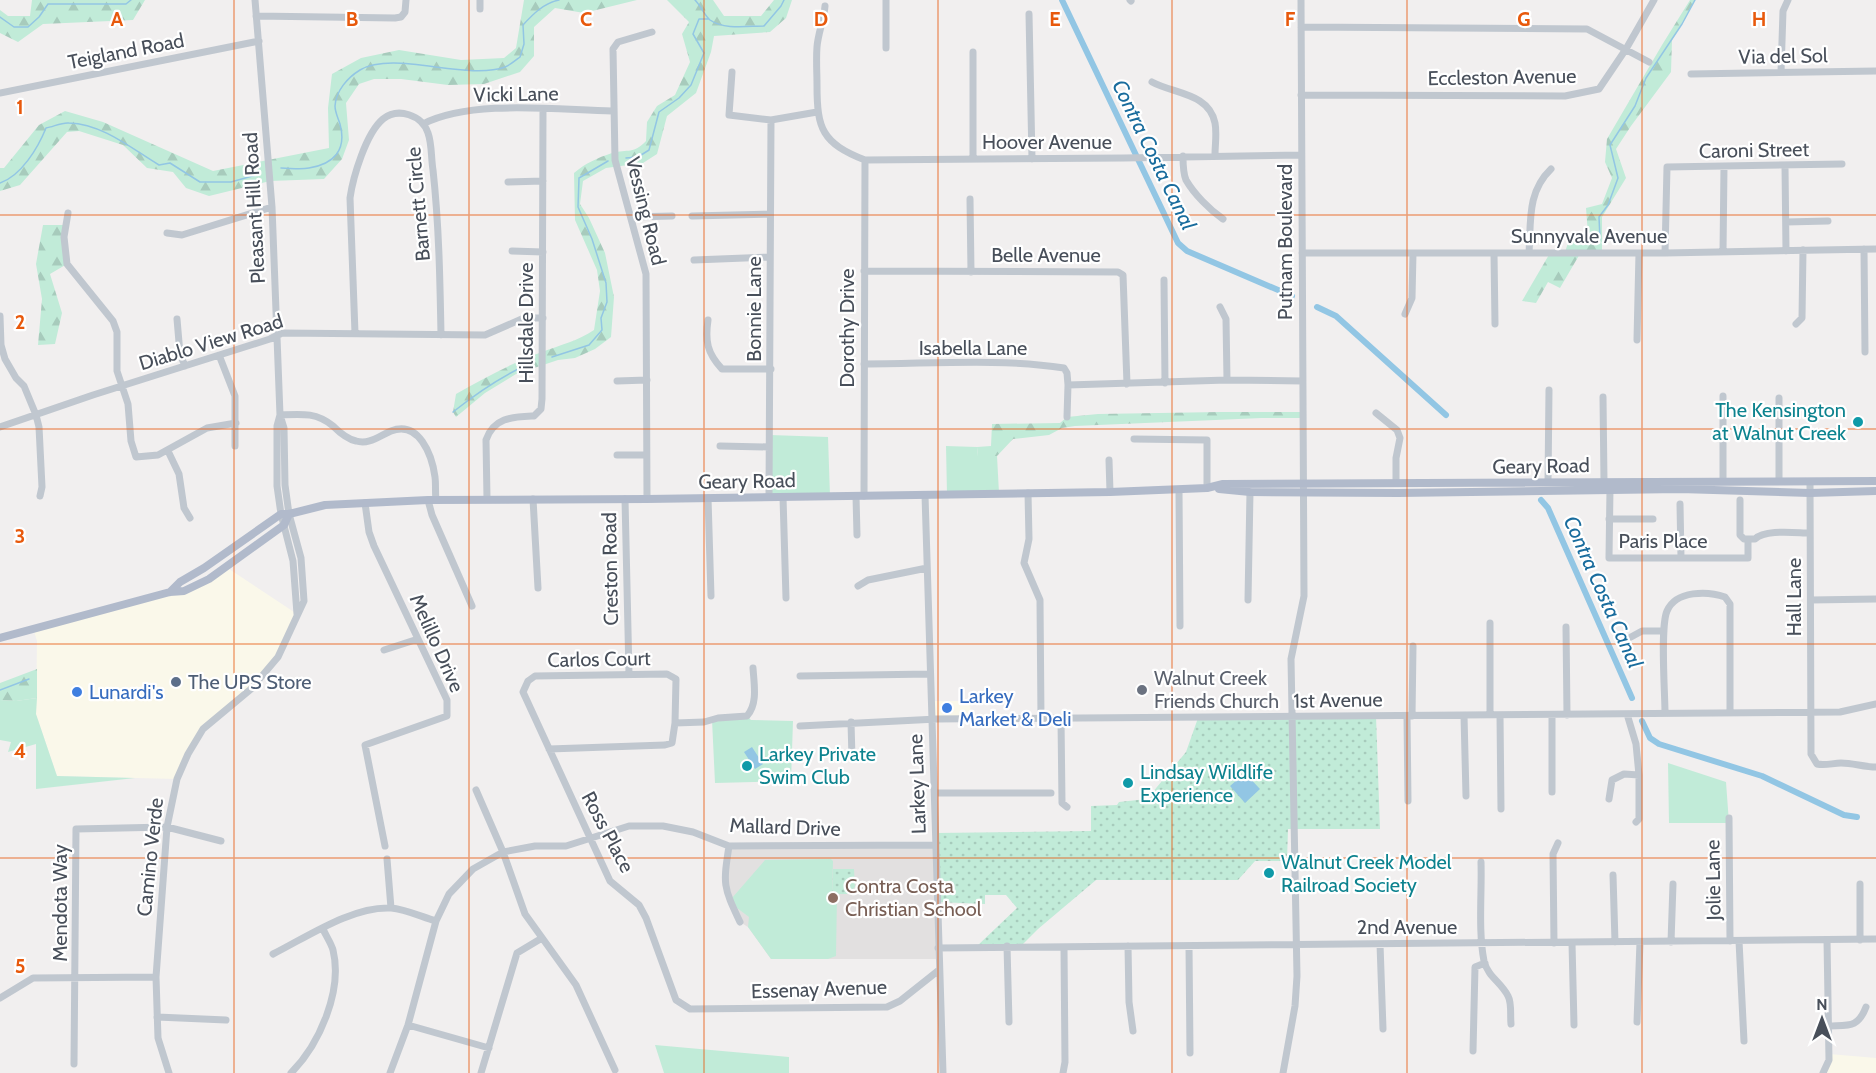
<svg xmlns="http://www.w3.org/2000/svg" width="1876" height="1073" font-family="Cabin,sans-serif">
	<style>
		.commercial { fill: #faf8ea }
		.education { fill: #e2e0e0 }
		.green { fill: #c1ebd8 }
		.forest { fill: url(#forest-firs) }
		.park { fill: url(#park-dots) }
		.water { fill: #92c6e4 }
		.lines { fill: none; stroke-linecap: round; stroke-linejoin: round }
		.stream { stroke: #92c6e4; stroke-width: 1.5 }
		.canal { stroke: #92c6e4; stroke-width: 6 }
		.minor { stroke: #c0c7cf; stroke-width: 7 }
		.major { stroke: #b1bacb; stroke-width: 8 }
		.grid { fill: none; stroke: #e8590c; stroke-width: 1.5; stroke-opacity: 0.55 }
		.culture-dot { fill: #0f9aa8; stroke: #fff; stroke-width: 2 }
		.service-dot { fill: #5c6f8a; stroke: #fff; stroke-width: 2 }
		.worship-dot { fill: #6b7280; stroke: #fff; stroke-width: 2 }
		.shop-dot { fill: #3f7fe0; stroke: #fff; stroke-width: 2 }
		.education-dot { fill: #8d6e63; stroke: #fff; stroke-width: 2 }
		.labels { text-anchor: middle; stroke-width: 4.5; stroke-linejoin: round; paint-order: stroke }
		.street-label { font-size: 20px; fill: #484f5a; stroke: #fff }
		.culture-label { font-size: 20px; fill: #0d838f; stroke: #fff; text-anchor: start }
		.worship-label { font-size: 20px; fill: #5b616d; stroke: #fff; text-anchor: start }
		.service-label { font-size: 20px; fill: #4e5e75; stroke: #fff; text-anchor: start }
		.shop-label { font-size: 20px; fill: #366cbe; stroke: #fff; text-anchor: start }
		.education-label { font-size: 20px; fill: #785e54; stroke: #fff; text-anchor: start }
		.water-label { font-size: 21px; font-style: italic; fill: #196c9d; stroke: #fff }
		.grid-label { font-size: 20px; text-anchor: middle; font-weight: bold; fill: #e8590c; stroke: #fff; stroke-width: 4.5; stroke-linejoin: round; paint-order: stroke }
	</style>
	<defs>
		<pattern id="forest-firs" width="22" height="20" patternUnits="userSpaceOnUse" patternTransform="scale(1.5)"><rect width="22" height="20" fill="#c1ebd8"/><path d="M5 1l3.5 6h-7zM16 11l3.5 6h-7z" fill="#a7cbbc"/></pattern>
		<pattern id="park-dots" width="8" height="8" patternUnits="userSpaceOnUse" patternTransform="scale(1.5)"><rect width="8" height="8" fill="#c1ebd8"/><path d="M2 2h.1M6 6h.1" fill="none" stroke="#a7cbbc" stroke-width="1.8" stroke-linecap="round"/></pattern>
	</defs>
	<rect width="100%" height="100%" fill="#f1efef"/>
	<path class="commercial" d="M226 567 297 614 278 657 251 689 203 729 177 779 57 776 36 714 37 641 33 628 184 591Z
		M931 701H970L971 719 931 720Z
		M1829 1054 1876 1058V1073H1823Z"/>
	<path class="education" d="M935 845 939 959H771L748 927 740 922 725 874 729 846Z"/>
	<path class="green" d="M770 435 828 437 830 496 769 497Z
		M946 446 977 447 978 456H997L999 493 947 494Z
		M37 698 36 714 57 776 135 778 36 789V744L8 752 11 742 0 740V700L16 701Z
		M747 716 751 720 793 721 791 781 715 783 712 720Z
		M1668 763 1726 782 1729 823H1669Z
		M831 859 833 861 832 893 837 894 836 956 828 959H771L748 927 749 917 737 908 732 898 765 860Z
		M655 1045 789 1057V1073H664Z"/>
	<path class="forest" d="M32 0H145L133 20 43 24 18 42 0 33V10L8 16H30Z
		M524 0H637L584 13 555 8 534 27V56L520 72 484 84 448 85 401 79H374L359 84 346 103 349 140 342 159 324 179 270 181 209 196 186 188 173 172 147 168 123 145 79 131 67 132 20 185 0 191V168H4L39 125 65 111 103 122 213 171 329 148 328 108 332 74 361 58 399 50 461 60 504 58 516 48Z
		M667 0H713L724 16H761L774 0H792L786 18 770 32 714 36 711 52 696 93 667 116 657 154 643 163 606 168 583 181 580 204 589 218 605 253 614 297 611 337 595 349 575 358 558 360 516 374 485 393 456 417 453 412 456 394C484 378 512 363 542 352 560 345 578 341 594 330L600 291 597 270 575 220 574 173C586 163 597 158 612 153 628 149 634 154 646 141L647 122 657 106 675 95 690 62 682 34 689 22Z
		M1690 0H1695L1672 40 1671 72 1631 126 1616 149 1626 178 1602 217V252H1581L1560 288 1548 282 1536 303 1522 301 1550 253 1565 252 1569 240 1588 235 1586 208 1602 204 1612 178 1605 162 1607 139 1662 45Z
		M43 225H65L67 264 50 274 62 313 55 344 38 345 42 299 36 264Z
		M1220 412H1302V418H1262L1075 426 1062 428 1049 435 1013 439 997 456H978L977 447 991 446 992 424 1060 423 1067 417 1098 414Z
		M37 669V698L16 701 0 700V683Z"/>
	<path class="park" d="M1376 716 1380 829H1288L1287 861H1255L1238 880H1096L1038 929 1021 946 976 947 1017 908 1006 895H985V904L937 902 935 833 1091 831V806L1117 805 1119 802 1147 799 1186 752 1198 718Z
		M833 869H854L855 887 847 894H832Z"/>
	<path class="water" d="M752 747 763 764 755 769 744 752Z
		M1245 773 1260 789 1245 803 1230 786Z"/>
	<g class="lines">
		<path class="stream" d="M695 0C701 6 704 15 710 20 724 30 748 26 764 26L781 6 784 0
			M0 17 14 27H28L39 17 48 4H126L131 0
			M626 158 638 157 649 150 659 112 679 98 691 85 704 53 693 34 699 19H709
			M281 168C290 168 300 170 309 168 334 164 347 150 340 124 338 118 335 112 335 106 336 91 347 78 360 70 394 50 466 81 505 67 510 65 516 60 520 57L524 44 523 25C533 14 544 3 559 0
			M0 183C21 176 38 148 46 128 53 127 62 122 69 123 103 124 132 149 159 165L170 163 200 182H231L256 175
			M1600 239 1599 217 1608 205 1618 178 1610 145 1635 106 1646 78 1682 24 1695 0
			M552 357 589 345 602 330 601 318 607 302 606 283 592 239 578 207 579 178 608 161
			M453 412C478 392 503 375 533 362
			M0 690 29 679"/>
		<path class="canal" d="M1062 0 1178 243 1187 251 1292 296
			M1317 307 1336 316 1446 415
			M1541 500 1548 508 1632 698
			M1642 721 1650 738 1659 744 1762 776 1844 815 1857 817"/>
		<path class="minor" d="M480 0V9
			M1130 0 1131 1
			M825 6C824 20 818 33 817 47 816 59 817 73 817 85 817 129 822 143 865 160L1124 158 1301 155
			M1029 14 1032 159
			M256 16 395 18 401 17 405 12 406 0
			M1301 27 1587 29 1649 62
			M886 48V0
			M973 52V159
			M732 72 729 115 771 120 817 112
			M1781 72 1783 11 1788 0
			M1691 74 1876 71
			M1152 82C1174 94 1209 93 1215 123 1217 133 1215 145 1215 155
			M0 93 259 41
			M1301 95 1565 96 1599 89 1626 49 1654 0
			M423 124C472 99 557 110 612 111
			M1183 156C1183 164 1183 173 1186 180 1194 194 1210 210 1223 219
			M1785 166 1786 251
			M508 182 543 181
			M970 199 971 272
			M68 213 64 237 67 264 113 321 117 332V371L128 404 131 441 136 457 158 455 207 428 236 423
			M692 216 770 214
			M631 217 672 216
			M1786 222 1828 221
			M167 233 182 235 272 207
			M1864 249 1865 352
			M512 251 543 252
			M1723 252 1724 167
			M1302 253H1665L1876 249
			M1494 253 1495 324
			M1529 253C1531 221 1527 192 1551 169
			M1665 253 1667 167 1842 164
			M694 260 770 257
			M864 271 1118 272 1123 275 1127 384
			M1164 280 1165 383
			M1220 307 1226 319 1227 380
			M1405 314 1412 298 1413 253
			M0 316 1 345 5 359 16 378 24 386 36 415 39 427 42 487 40 496
			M177 319 180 354 185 366
			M708 320C705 341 707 353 722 369H771
			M1796 324 1802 318 1803 250
			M355 333 350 198C353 177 366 133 383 119 398 107 422 115 428 133 432 144 431 158 433 170 439 225 440 280 441 335
			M1637 340 1639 253
			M219 355 235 396V446
			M864 364C930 364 999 358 1064 368L1067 373 1068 385
			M617 381 647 380
			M1723 396V481
			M1603 397 1604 482
			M1376 413 1397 430 1400 438 1396 458V483
			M280 415C301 414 316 412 333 426 339 432 347 439 356 441 369 445 379 436 391 431 419 420 432 455 435 477 436 485 435 492 436 500
			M280 415 277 426V486L281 514 293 561 297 614
			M1067 417 1068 385 1227 380 1302 381
			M0 427 93 395 270 339 282 333 485 335 524 318H543
			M1134 439 1207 440V488
			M720 446 769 447
			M168 451 179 474 184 508 190 518
			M617 455H646
			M1109 460 1110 492
			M1779 481V398
			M1548 482 1549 390
			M1810 482 1811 754 1817 764C1825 766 1833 763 1841 763 1853 763 1864 767 1876 767
			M1610 489 1609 558H1748V539
			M1179 490 1180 626
			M1028 493 1029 539 1024 563 1040 600 1041 719
			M925 495 943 1073
			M856 496 857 535
			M864 496 865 160
			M769 497 771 120
			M783 497 786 598
			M708 498 711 596
			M487 499 486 440C494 417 513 417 534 416L541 409 542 399 543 109
			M533 499 538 588
			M625 499 629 674
			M647 499 646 274 615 160 613 49 618 42 652 32
			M428 500 432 515 472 606
			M1740 500V535L1744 539H1755C1765 529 1796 533 1810 533
			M365 503 369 532 374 546 447 700V716L365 745 385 846
			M1680 504 1681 558
			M1609 519H1653
			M858 586 868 580 927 568
			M1248 600 1250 492
			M1811 600 1876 599
			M1490 623V715
			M1566 627 1567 715
			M1631 637 1642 631H1664
			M384 650 418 639
			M800 676 930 674
			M1665 713C1665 692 1660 627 1667 611 1676 590 1708 591 1725 597L1730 604V713
			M1627 714 1636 744 1639 775V819L1636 822
			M1464 715 1466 796
			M1500 715 1501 809
			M1552 715V792
			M1407 716 1408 801
			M1412 716 1413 646
			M1061 719 1062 803 1067 807
			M851 722 852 758
			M675 723 704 722 718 718 747 716C758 704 754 684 753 668
			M800 726 937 719 1840 712 1876 704
			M549 749 665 745 672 743 675 723 676 679 667 674 535 676 528 681 523 692 610 881 639 905 646 918 676 1000 690 1009 887 1007 900 1001 939 970
			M476 790 503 852 525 914 576 985 615 1070
			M935 793H1051
			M1609 799 1612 780 1624 774 1639 775
			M1729 818 1730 941
			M729 846C723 885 723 886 740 922
			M387 859 391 908
			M1481 862C1482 894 1478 930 1484 961 1488 977 1501 982 1508 996 1512 1003 1510 1015 1511 1024
			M1613 875 1615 942
			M1860 884V940
			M1739 941 1744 1041
			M1671 942 1673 884
			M1554 943 1553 854 1558 843
			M1572 943 1574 1025
			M1380 944 1383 1029
			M1007 946 1009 1022
			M1128 946 1129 1002 1133 1031
			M1189 946 1190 1053
			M938 948 1876 939
			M273 954C307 937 352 906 391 908 405 909 422 917 436 921
			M0 998 33 978 156 977
			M157 1017 226 1020
			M1637 1022 1640 942
			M408 1025 489 1048
			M1829 1026C1849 1025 1858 1028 1866 1007
			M1473 1051 1475 967 1485 963
			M74 1064 76 829 167 827 221 841
			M169 1073 158 1038 156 977 167 827 177 779 188 754 203 729 251 689 278 657 304 601 301 558 289 514 285 485 284 428 280 415 272 207 255 0
			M291 1073C319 1045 343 991 333 950 331 943 326 936 323 929
			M390 1073 408 1025 436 921 449 894 473 869 503 852 535 846H566L629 826H663L693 832 729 846 935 845
			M481 1073 517 953 542 938
			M1063 1073 1065 1062 1064 947
			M1283 1073 1295 1006 1297 976 1291 659 1304 596 1301 0
			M1823 1073 1829 1060 1827 940"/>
		<path class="major" d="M1219 489 1250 492 1398 493 1680 489 1810 493 1876 491
			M170 592 180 582 204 568 281 514H289L325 505 428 500 647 499 1110 492 1207 488 1223 484 1876 481
			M0 638 170 592 184 591 209 579 284 525 289 514"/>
	</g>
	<path class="grid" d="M234 0V1073M469 0V1073M704 0V1073M938 0V1073M1172 0V1073M1407 0V1073M1642 0V1073M0 215H1876M0 429H1876M0 644H1876M0 858H1876"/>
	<g class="culture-dot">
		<circle cx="1858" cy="422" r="6"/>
		<circle cx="747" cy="766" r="6"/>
		<circle cx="1128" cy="783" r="6"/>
		<circle cx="1269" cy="873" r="6"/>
	</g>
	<circle class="service-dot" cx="176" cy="682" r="6"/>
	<circle class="worship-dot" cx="1142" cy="690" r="6"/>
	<g class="shop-dot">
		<circle cx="77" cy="692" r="6"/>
		<circle cx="947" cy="708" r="6"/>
	</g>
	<circle class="education-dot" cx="833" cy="898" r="6"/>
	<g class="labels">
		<g class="street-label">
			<text transform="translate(126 51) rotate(-11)" y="7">Teigland Road</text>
			<text transform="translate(1783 56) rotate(-1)" y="7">Via del Sol</text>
			<text transform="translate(1502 77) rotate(-1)" y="7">Eccleston Avenue</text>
			<text transform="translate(516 94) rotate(-1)" y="7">Vicki Lane</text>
			<text x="1047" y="149">Hoover Avenue</text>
			<text transform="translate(1754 150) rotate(-1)" y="7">Caroni Street</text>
			<text transform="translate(418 204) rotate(-95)" y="7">Barnett Circle</text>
			<text transform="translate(254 208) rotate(-93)" y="7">Pleasant Hill Road</text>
			<text transform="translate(646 211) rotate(76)" y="7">Vessing Road</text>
			<text x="1589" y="243">Sunnyvale Avenue</text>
			<text transform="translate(1285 242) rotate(-90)" y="7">Putnam Boulevard</text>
			<text x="1046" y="262">Belle Avenue</text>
			<text transform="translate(754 309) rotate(-90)" y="7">Bonnie Lane</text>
			<text transform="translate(526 323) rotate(-90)" y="7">Hillsdale Drive</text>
			<text transform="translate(847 328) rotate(-90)" y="7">Dorothy Drive</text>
			<text transform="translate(211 342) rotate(-17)" y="7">Diablo View Road</text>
			<text x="973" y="355">Isabella Lane</text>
			<text transform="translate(1541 466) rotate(-1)" y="7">Geary Road</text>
			<text transform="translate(747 481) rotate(-1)" y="7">Geary Road</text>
			<text x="1663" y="548">Paris Place</text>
			<text transform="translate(610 569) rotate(-91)" y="7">Creston Road</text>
			<text transform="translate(1794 597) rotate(-90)" y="7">Hall Lane</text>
			<text transform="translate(437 643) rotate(66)" y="7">Melillo Drive</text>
			<text transform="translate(599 659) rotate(-1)" y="7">Carlos Court</text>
			<text transform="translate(1338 700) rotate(-1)" y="7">1st Avenue</text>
			<text transform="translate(917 784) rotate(-92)" y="7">Larkey Lane</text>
			<text transform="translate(785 827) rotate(2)" y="7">Mallard Drive</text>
			<text transform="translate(608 832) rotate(62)" y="7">Ross Place</text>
			<text transform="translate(150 857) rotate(-84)" y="7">Camino Verde</text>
			<text transform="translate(1713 880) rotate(-91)" y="7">Jolie Lane</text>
			<text transform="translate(60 903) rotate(-90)" y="7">Mendota Way</text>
			<text x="1407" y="934">2nd Avenue</text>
			<text transform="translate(819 989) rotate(-2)" y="7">Essenay Avenue</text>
		</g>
		<g class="culture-label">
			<text x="1846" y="417" text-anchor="end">The Kensington<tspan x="1846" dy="23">at Walnut Creek</tspan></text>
			<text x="759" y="761">Larkey Private<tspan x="759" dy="23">Swim Club</tspan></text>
			<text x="1140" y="779">Lindsay Wildlife<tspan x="1140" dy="23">Experience</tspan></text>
			<text x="1281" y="869">Walnut Creek Model<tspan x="1281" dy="23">Railroad Society</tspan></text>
		</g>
		<g class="worship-label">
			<text x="1154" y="685">Walnut Creek<tspan x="1154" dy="23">Friends Church</tspan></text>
		</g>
		<g class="service-label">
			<text x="188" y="689">The UPS Store</text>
		</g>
		<g class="shop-label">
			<text x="89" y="699">Lunardi's</text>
			<text x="959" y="703">Larkey<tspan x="959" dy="23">Market &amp; Deli</tspan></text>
		</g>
		<g class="education-label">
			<text x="845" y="893">Contra Costa<tspan x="845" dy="23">Christian School</tspan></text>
		</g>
		<g class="water-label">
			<text transform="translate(1154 155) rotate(64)" y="7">Contra Costa Canal</text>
			<text transform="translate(1603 592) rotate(66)" y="7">Contra Costa Canal</text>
		</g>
	</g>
	<g class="grid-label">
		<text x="117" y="26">A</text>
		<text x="352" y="26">B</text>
		<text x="586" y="26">C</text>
		<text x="821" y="26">D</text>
		<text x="1055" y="26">E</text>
		<text x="1290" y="26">F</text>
		<text x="1524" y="26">G</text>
		<text x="1759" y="26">H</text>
		<text x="20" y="114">1</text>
		<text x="20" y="329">2</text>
		<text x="20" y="543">3</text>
		<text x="20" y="758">4</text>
		<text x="20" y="973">5</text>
	</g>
	<g transform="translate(1822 1019)" stroke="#ffffff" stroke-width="4.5" paint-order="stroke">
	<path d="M0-4.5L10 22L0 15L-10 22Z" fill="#484f5a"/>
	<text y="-9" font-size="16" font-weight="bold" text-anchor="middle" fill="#484f5a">N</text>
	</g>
</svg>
